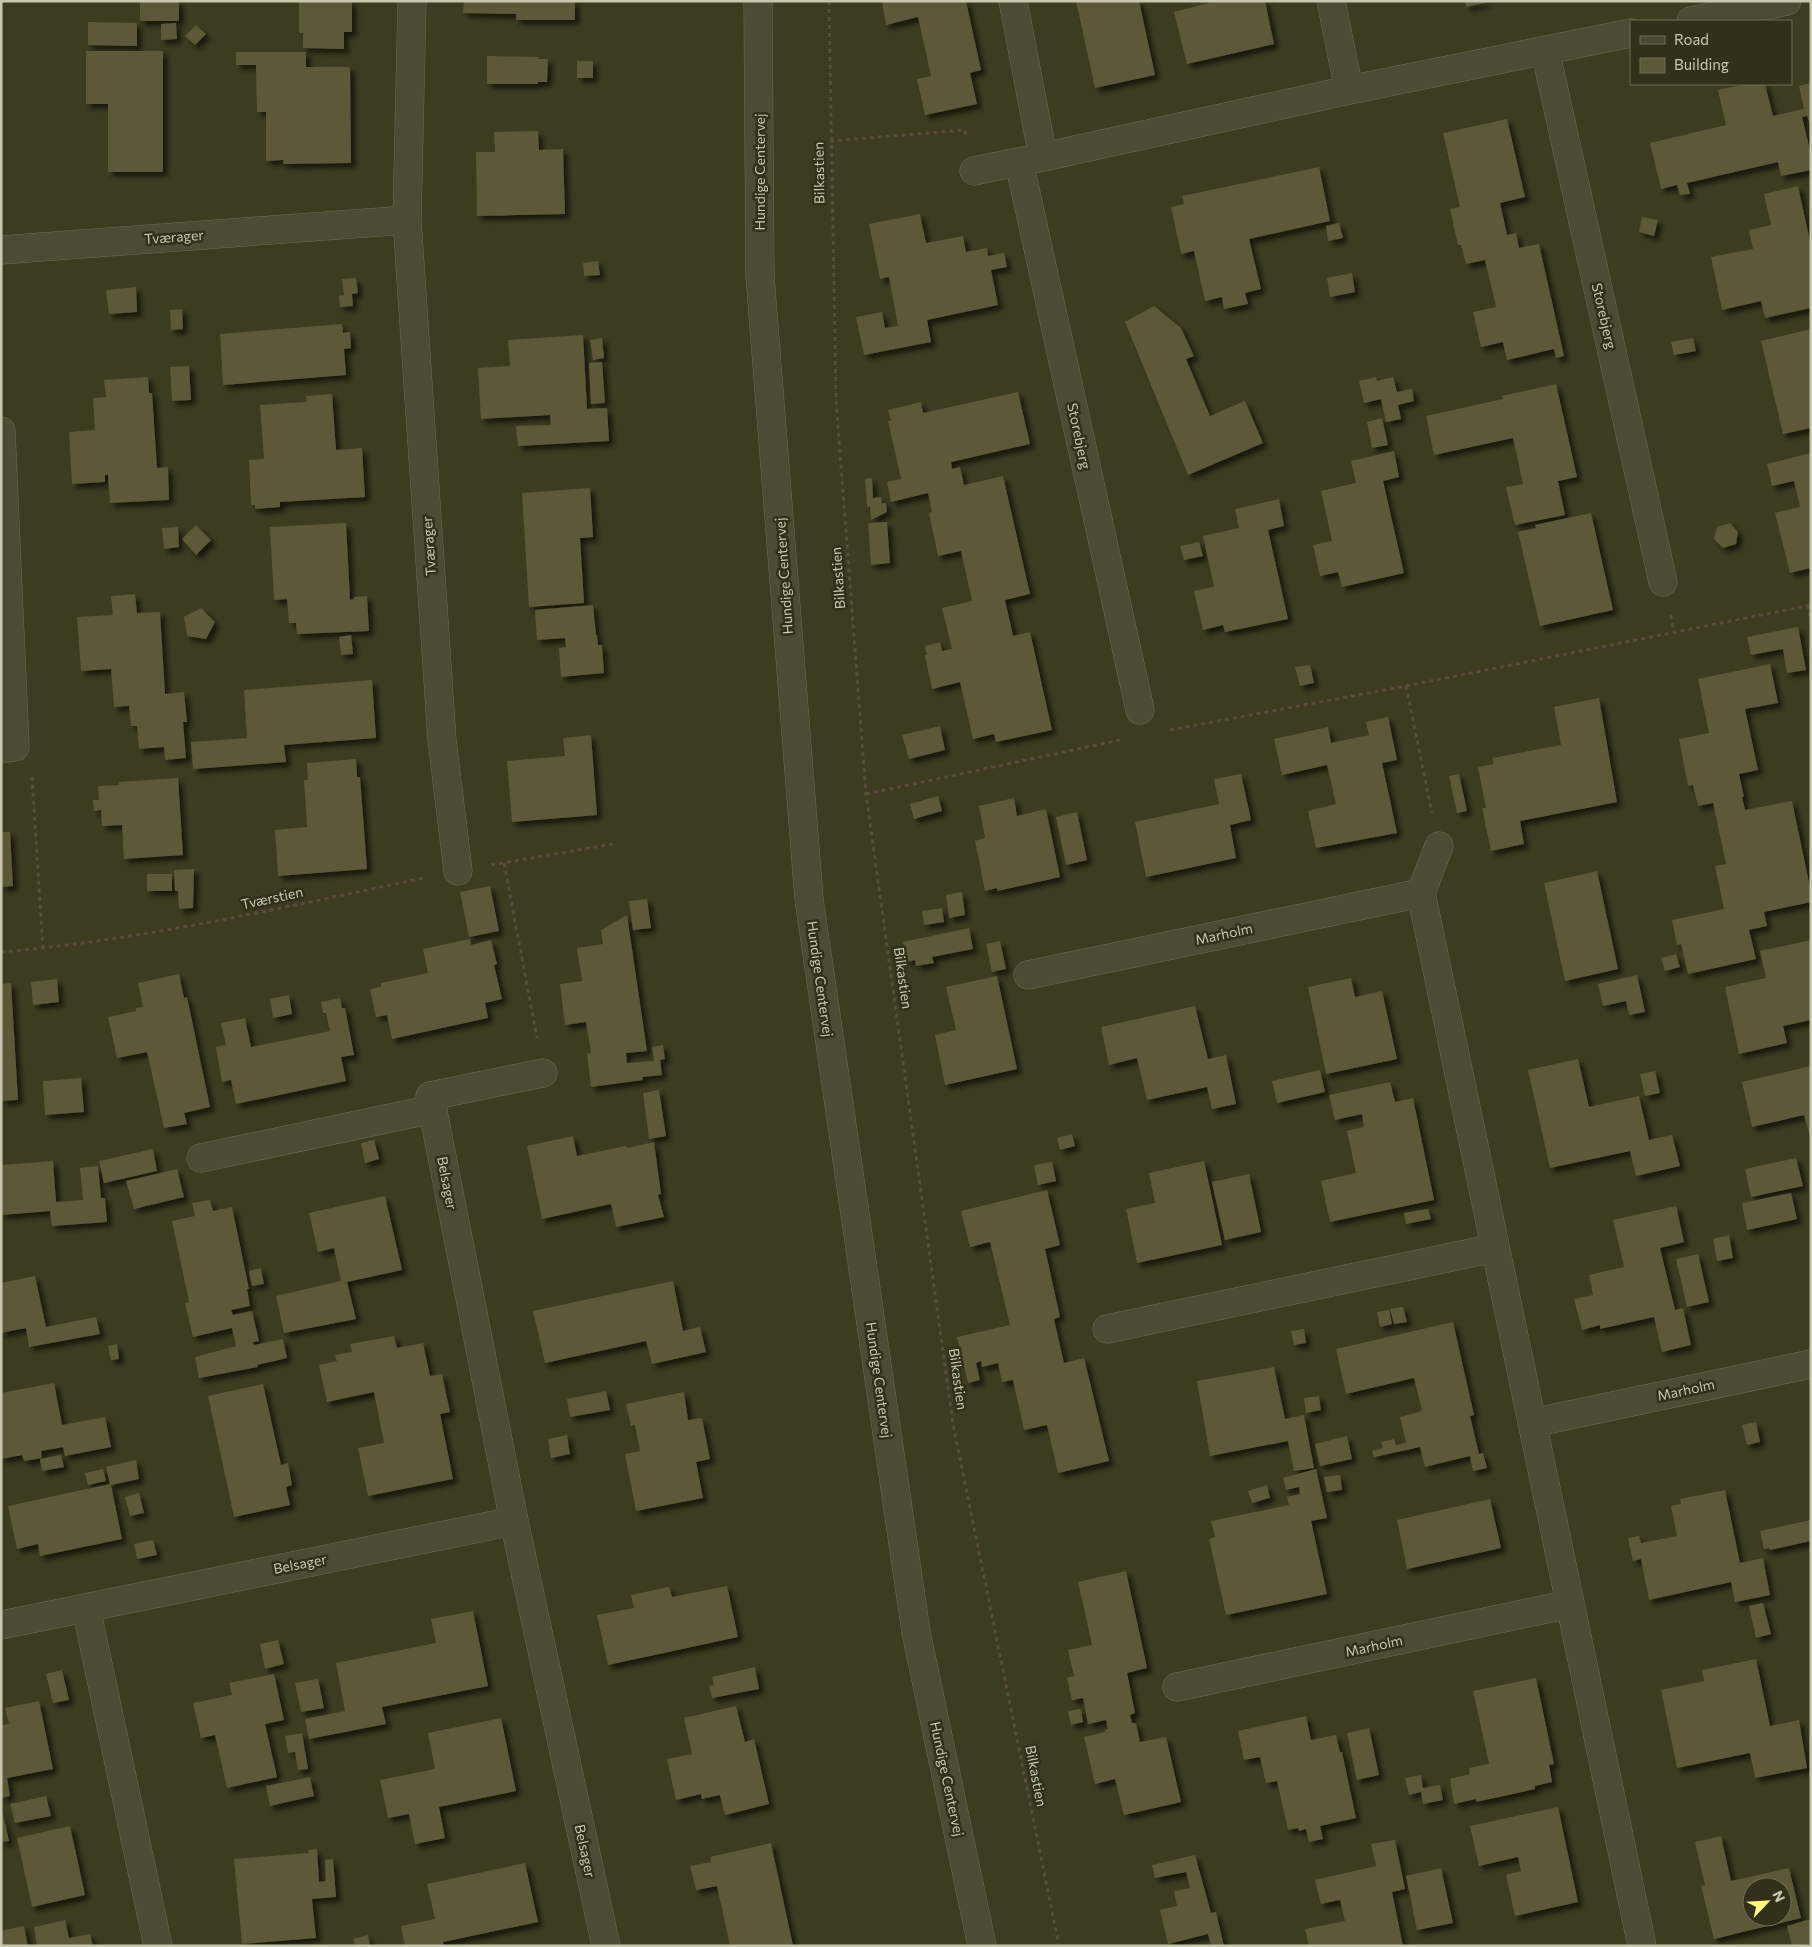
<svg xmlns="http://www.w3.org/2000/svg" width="1812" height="1947" font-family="Commissioner,sans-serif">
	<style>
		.building { fill: #5c5938; fill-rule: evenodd; filter: url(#shadow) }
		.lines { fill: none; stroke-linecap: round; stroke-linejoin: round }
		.minor-casing { stroke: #6e6c54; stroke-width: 29 }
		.path { stroke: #5c4b40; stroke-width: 3; stroke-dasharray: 4 4; stroke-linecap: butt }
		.minor { stroke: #4d4b34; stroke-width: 28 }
		.labels { text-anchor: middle; stroke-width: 5; stroke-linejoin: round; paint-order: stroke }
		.street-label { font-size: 14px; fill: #c9c8af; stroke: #323019 }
	</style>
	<defs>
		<filter id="shadow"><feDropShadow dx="4.5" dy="4.5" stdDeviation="2.5" flood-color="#0009"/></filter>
	</defs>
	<rect width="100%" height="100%" fill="#3d3b20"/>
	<path class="building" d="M140 1H179V21H140Z
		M299 1H352V32H344V49L303 48V33H299Z
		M464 1H575V20H516V14L463 13Z
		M882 1H966L981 70 970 73 977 104 925 115 917 79 931 76 918 17 886 25Z
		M1076 1H1139L1155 75 1095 88Z
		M1209 1H1265L1274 44 1187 64 1174 12 1209 3Z
		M1465 1H1489V2L1466 7Z
		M88 22 137 23V46L88 45Z
		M176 23 177 39 161 40V24Z
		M196 25 206 34 195 45 185 36Z
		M86 51H163V172H108V104H86Z
		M236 52H306V67H350L351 163 283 164V160L266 161V112H257L256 65H236Z
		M487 56 539 57V59H548L547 82H538V84H487Z
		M577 61H593V78H577Z
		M1810 83 1811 127 1807 116 1802 117 1811 154V170L1781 176 1778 162 1687 183 1690 194 1680 195 1677 185 1661 189 1650 143 1726 125 1718 90 1745 84H1765L1773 116 1804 109 1799 86Z
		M1507 119 1525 197 1500 203 1507 235 1516 233 1519 248 1539 244 1564 356 1556 358 1554 349 1507 360 1503 342 1481 347 1473 312 1496 307 1485 260 1466 264 1461 245H1458L1450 209 1460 207 1443 133Z
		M538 131 539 150 563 149 565 214 477 216 476 152H495L494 132Z
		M1319 167 1330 221 1249 239 1261 289 1245 293 1248 304 1224 309 1222 297 1205 301 1194 251 1181 254 1171 207 1184 204 1182 196Z
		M1798 186 1811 246V308L1765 318 1761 301 1722 310 1711 257 1753 249 1749 230 1771 225 1764 194Z
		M920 214 926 243 963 236 966 252 987 248 988 256 1004 253 1007 267 991 270 998 305 927 320 931 342 864 355 856 317 882 312 885 328 898 326 889 277 880 279 869 224Z
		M1642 217 1658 220 1654 236 1639 232Z
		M1339 223 1343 238 1328 241 1326 226Z
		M598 261 600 275 584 276 583 263Z
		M1352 273 1355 292 1330 297 1327 278Z
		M356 278 358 293 352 294 353 306 340 307 339 296 344 295 342 279Z
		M136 287 137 312 109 314 106 290Z
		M1154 306 1181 328 1194 356 1186 359 1210 416 1245 401 1263 443 1188 475 1125 322Z
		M182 309 183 329 171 330 170 310Z
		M342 324 343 333 350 332 351 348 344 349 346 375 223 385 220 334Z
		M1811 329V428L1783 434 1761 341Z
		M583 335 587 409 607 408 609 441 518 446 516 426 551 425 550 415 481 419 478 368 510 366 508 340Z
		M602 338 604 358 593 360 590 340Z
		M1693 338 1696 351 1674 355 1671 342Z
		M602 362 605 403 591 404 589 363Z
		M189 366 191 400 172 401 170 367Z
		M148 377 149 393H152L157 468 168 467 169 500 110 503 108 475H105V482L72 484 69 432 95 430 93 398 106 397 104 380Z
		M1376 377 1377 381 1393 377 1397 392 1412 389 1414 401 1398 405 1401 419 1386 422 1381 399 1364 403 1359 381Z
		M1556 384 1577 477 1558 481 1565 515 1515 525 1506 487 1523 484 1513 438 1434 455 1426 416 1503 399 1502 396Z
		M1018 392 1030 444 951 462 952 469 960 467 964 485 1003 476 1030 594 1005 600 1013 636 1030 632 1052 730 996 742 994 734 973 739 960 682 932 689 925 655H927L925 646 940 642 942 651 952 649 942 608 972 601 961 551 938 556 929 513 932 512 928 493 891 502 887 482 901 479 888 421H891L888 410 921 402 923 413Z
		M332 394 336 450 362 448 365 497 280 502V507L255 509V505H251L249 460 264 459 260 405 307 402 306 396Z
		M1382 418 1388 445 1372 448 1367 422Z
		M1394 451 1399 477 1383 481 1404 573 1342 587 1338 572 1320 576 1313 545 1332 541 1321 491 1356 483 1351 461Z
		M1811 453V568L1790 573 1775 513 1800 507 1794 481 1772 486 1767 464Z
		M872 478 873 498 881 497 882 503H886L887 512 871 520 870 506 867 507 865 479Z
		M590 488 593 537 580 538 584 603 529 607 522 493Z
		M1279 499 1284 526 1268 530 1288 619 1225 632 1223 625 1203 630 1194 591 1214 587 1203 536 1239 528 1235 509Z
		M1591 513 1613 610 1540 626 1518 532 1536 528 1535 525Z
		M887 522 890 563 871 565 868 523Z
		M346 523 350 600 354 599V597L367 596 369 631 297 634 296 623H289L287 599 274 600 270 527Z
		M1730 523 1738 532 1736 544 1723 548 1714 539 1717 527Z
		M196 525 211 540 196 555 182 539Z
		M178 527 179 547 164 549 162 528Z
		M1199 542 1203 556 1184 560 1180 546Z
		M135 594 137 613 160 612 165 694 184 692 187 722H183L186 758 165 760 164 747 139 749 137 726H131L129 706 114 707 111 669 81 671 77 617 113 615 111 596Z
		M593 605 596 635H597L598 645H602L604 673 561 677 559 648 566 647 565 638 537 640 535 610Z
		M201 608 215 622 206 639 187 636 184 617Z
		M1798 627 1806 670 1787 673 1783 649 1751 655 1747 637Z
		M351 635 353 654 341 655 339 637Z
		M1770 664 1778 703 1745 709 1758 770 1739 774 1744 797H1742L1745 810 1792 801 1811 892V902L1764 912 1767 926 1749 930 1756 959 1688 974 1681 944 1677 945 1672 920 1724 909 1715 866 1726 864 1713 803 1698 806 1693 785 1688 786 1679 739 1709 733 1698 679Z
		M1310 665 1314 683 1300 686 1295 667Z
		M372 680 376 738 284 745 286 762 193 769 191 742 247 738 244 690Z
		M1599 698 1617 802 1520 821 1524 844 1491 851 1482 808H1486L1478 767 1494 764 1492 758 1561 745 1554 707Z
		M1388 717 1397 760 1382 763 1397 833 1316 848 1308 811 1336 804 1327 765 1282 775 1274 739 1328 727 1331 743 1369 735 1366 722Z
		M940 726 945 750 909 759 902 735Z
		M591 735 597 815 512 822 507 761 565 756 563 738Z
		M356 759 357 777H360L367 869 278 876 275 830 307 827 304 780H308L307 763Z
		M1241 774 1251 820 1230 825 1236 858 1146 877 1135 822 1219 804 1214 779Z
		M1459 774 1467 811 1457 813 1449 776Z
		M178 778 183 855 124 859 122 825 102 826 101 810 94 811 93 800H99L98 786 119 785V782Z
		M938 796 942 811 914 819 910 804Z
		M1014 798 1017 816 1046 809 1060 877 997 891V888L985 891 975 841 985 838 979 806Z
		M1077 812 1087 860 1066 865 1056 817Z
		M1 832H10L13 886 1 887Z
		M194 869 193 908 179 909 178 891H175L174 870Z
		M1597 871 1618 969 1565 981 1544 883Z
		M147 874H172V891H147Z
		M490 886 499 931 469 937 460 892Z
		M962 892 965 915 949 918 946 895Z
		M647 899 651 928 633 930 629 901Z
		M942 908 944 922 924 925 922 911Z
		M627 915 647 1051 626 1053 627 1063 654 1061 652 1047 663 1045 665 1059 660 1060 662 1075 642 1077 643 1080 591 1087 587 1054 591 1053 586 1022 565 1025 560 984 582 981 577 948 603 944 601 930Z
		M969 928 973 949 932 957 934 963 916 966 915 960 907 962 903 942Z
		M470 939 471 945 491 940 497 964 494 965 502 999 485 1003 488 1018 392 1039 387 1015 376 1017 370 989 381 987V983L428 973 423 949Z
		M1811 940V1020L1783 1026 1787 1043 1739 1054 1725 987 1766 978 1760 951Z
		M1000 941 1006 969 992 972 986 944Z
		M1676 954 1680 967 1665 971 1661 958Z
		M179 974 184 998 187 997 210 1107 184 1113 187 1124 164 1128 147 1052 117 1058 108 1017 136 1011V1008L143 1007 138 983Z
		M1637 975 1645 1012 1629 1015 1626 1001 1603 1006 1598 984Z
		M997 976 1017 1069 945 1085 935 1035 956 1030 946 987Z
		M1351 978 1355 997 1382 991 1397 1059 1326 1074 1308 987Z
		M57 979 59 1002 33 1005 31 982Z
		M11 983 18 1100 1 1101V984Z
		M289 995 292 1014 273 1018 270 999Z
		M340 998 342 1008H345L354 1055 341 1057 346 1081 236 1104 231 1080 222 1082 216 1047 226 1045 221 1023 245 1018 251 1047 330 1031 326 1013H323L321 1002Z
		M1195 1006 1208 1059 1226 1055 1236 1104 1212 1109 1207 1087 1147 1100 1137 1058 1109 1065 1101 1027Z
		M1578 1059 1589 1107 1639 1096 1649 1140 1672 1135 1680 1166 1636 1176 1630 1151 1550 1168 1528 1070Z
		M1811 1066V1141L1804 1115 1752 1127 1742 1082Z
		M1320 1070 1325 1092 1277 1103 1272 1081Z
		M1655 1071 1660 1093 1645 1096 1640 1074Z
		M81 1078 84 1112 45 1115 43 1081Z
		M1390 1082 1395 1102 1413 1098 1434 1200 1330 1222 1321 1181 1356 1173 1347 1131 1364 1127 1362 1114 1335 1120 1329 1095Z
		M659 1090 666 1136 649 1139 643 1093Z
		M1072 1134 1075 1146 1060 1150 1057 1138Z
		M573 1136 577 1156 626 1146 627 1148 654 1142 661 1194 658 1195 664 1217 616 1227 611 1204 542 1219 527 1146Z
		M374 1140 379 1159 365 1163 361 1143Z
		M153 1149 157 1171 104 1183 99 1161Z
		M1796 1158 1803 1186 1751 1197 1745 1169Z
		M53 1161 56 1202 83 1200 80 1168 98 1166 101 1198H105L107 1222 52 1226 50 1211 1 1215V1165Z
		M1204 1161 1222 1245 1137 1263 1126 1209 1155 1203 1149 1173Z
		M1052 1162 1056 1181 1038 1185 1034 1165Z
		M177 1169 184 1197 134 1209 126 1181Z
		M1249 1174 1261 1232 1225 1240 1212 1182Z
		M1047 1190 1060 1245 1045 1249 1060 1317 1054 1319 1064 1363 1084 1358 1109 1461 1058 1473 1047 1425 1024 1430 1013 1380 1002 1382 998 1363 982 1367 981 1361 976 1363 980 1380 968 1383 957 1337 1010 1325 990 1242 970 1247 961 1211Z
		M1791 1193 1797 1219 1747 1230 1742 1203Z
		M385 1196 402 1270 347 1282 356 1319 284 1333 276 1296 341 1281 334 1248 318 1252 309 1213Z
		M210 1200 213 1211 232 1207 249 1289H247L250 1306 231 1310 233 1315 252 1311 259 1341 253 1342 254 1345 283 1339 287 1358 257 1365 258 1367 199 1378 195 1357 236 1346 232 1328 193 1337 185 1303 189 1302 172 1221 195 1216 192 1203Z
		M1676 1206 1684 1242 1660 1248 1675 1310 1683 1308 1691 1345 1662 1352 1654 1317 1600 1329V1325L1582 1330 1574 1299 1593 1295 1589 1275 1624 1267 1613 1220Z
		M1428 1209 1431 1219 1406 1224 1404 1213Z
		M1729 1235 1733 1258 1717 1261 1713 1239Z
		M1698 1254 1709 1302 1687 1307 1676 1259Z
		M261 1268 264 1284 252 1286 249 1271Z
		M35 1276 46 1327 96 1317 100 1334 29 1347 26 1328 1 1333V1283Z
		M673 1281 683 1331 700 1327 706 1352 652 1364 646 1341 545 1363 533 1311Z
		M1403 1307 1407 1322 1394 1324 1390 1309Z
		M1389 1310 1392 1324 1380 1327 1377 1312Z
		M1453 1322 1474 1415 1470 1416 1479 1454 1483 1453 1487 1468 1473 1471 1470 1456 1425 1467 1420 1447 1374 1457 1372 1451 1383 1448 1381 1442 1394 1439 1396 1445 1406 1443 1400 1417 1422 1411 1414 1378 1346 1394 1336 1349Z
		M1304 1329 1306 1343 1294 1345 1291 1331Z
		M394 1336 397 1348 423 1343 430 1376 442 1374 450 1412 440 1414 453 1479 368 1496 358 1448 384 1443 374 1392 327 1402 319 1365 337 1361 335 1355 352 1352 350 1344Z
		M117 1344 119 1359 111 1360 108 1346Z
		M1274 1367 1285 1419 1304 1415 1314 1468 1294 1471 1288 1441 1210 1456 1197 1381Z
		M54 1383 62 1425 105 1417 111 1447 65 1456 63 1447 41 1451 42 1458 24 1461 22 1455 1 1459V1393Z
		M263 1384 281 1465 288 1463 292 1485 286 1487 290 1505 234 1517 208 1396Z
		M606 1391 610 1410 570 1417 567 1399Z
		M684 1392 688 1420 702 1418 710 1459 696 1462 703 1498 636 1511 625 1454 640 1451 635 1425 631 1426 626 1404Z
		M1319 1396 1321 1410 1306 1413 1304 1398Z
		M1756 1422 1760 1442 1747 1445 1742 1425Z
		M567 1435 570 1454 551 1458 548 1439Z
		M1347 1436 1352 1459 1320 1466 1315 1444Z
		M61 1455 64 1467 42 1471 40 1459Z
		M136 1460 139 1479 111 1485 122 1539 40 1556 38 1544 17 1549 8 1506 110 1484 106 1467Z
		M103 1469 106 1481 88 1485 85 1473Z
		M1316 1469 1327 1518 1311 1521 1327 1594 1226 1615 1209 1539 1215 1537 1211 1521 1289 1505 1287 1497 1300 1494 1299 1487 1286 1490 1283 1478Z
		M1340 1475 1342 1490 1327 1492 1324 1477Z
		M1267 1485 1270 1498 1252 1503 1248 1491Z
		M1725 1490 1740 1563 1763 1558 1770 1595 1735 1602 1731 1582 1649 1600 1641 1559 1633 1561 1628 1538 1639 1536 1641 1543 1677 1536 1671 1506 1681 1504 1680 1499Z
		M139 1493 144 1513 130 1516 125 1497Z
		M1490 1499 1501 1548 1407 1569 1397 1520Z
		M1811 1520V1541L1770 1550 1769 1548 1764 1549 1760 1531Z
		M153 1540 157 1555 137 1559 134 1544Z
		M1126 1571 1147 1668 1127 1673 1135 1713 1130 1715 1132 1723H1136L1140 1742 1166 1737 1181 1802 1124 1815 1115 1779 1095 1784 1084 1737 1105 1732V1730L1108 1729 1106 1720 1088 1724 1083 1698 1072 1700 1067 1678 1074 1676 1068 1650 1092 1645 1078 1582Z
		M727 1586 738 1637 608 1665 597 1615 634 1608 631 1595 669 1587 672 1597Z
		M1763 1603 1771 1634 1756 1638 1749 1606Z
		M473 1611 488 1686 382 1707 386 1724 309 1739 305 1719 345 1711 336 1663 436 1643 431 1619Z
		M278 1640 284 1664 265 1669 260 1644Z
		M1756 1659 1770 1726 1799 1720 1807 1768 1755 1778 1750 1753 1677 1768 1661 1690 1704 1681 1702 1670Z
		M755 1667 759 1689 712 1698 709 1686 714 1685 712 1677Z
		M62 1670 69 1700 53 1703 46 1674Z
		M274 1674 284 1720 265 1724 277 1777 227 1788 215 1735 201 1738 193 1703 232 1695 229 1683Z
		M1536 1678 1554 1764 1549 1765 1552 1782 1535 1786V1789L1476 1802V1799L1454 1804 1450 1779 1470 1774 1469 1768 1489 1764 1473 1691Z
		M318 1679 324 1708 301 1712 295 1683Z
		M39 1701 53 1769 7 1778 10 1796 1 1798V1725L9 1724 5 1708Z
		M736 1706 745 1742 754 1739 769 1804 725 1815 720 1795 702 1799 701 1794 676 1800 667 1759 692 1754 684 1718Z
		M1081 1709 1083 1722 1071 1725 1068 1711Z
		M1306 1716 1311 1740 1336 1735 1340 1752H1342L1356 1818 1320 1826 1323 1839 1309 1842 1306 1829 1299 1831 1298 1828 1288 1830 1277 1781 1266 1783 1260 1757 1244 1760 1238 1731Z
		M501 1718 516 1791 439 1807 445 1838 415 1844 409 1814 388 1818 380 1780 435 1769 428 1733Z
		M1369 1728 1379 1775 1357 1780 1347 1733Z
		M302 1733 308 1769 298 1770 295 1752 288 1753 285 1736Z
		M1421 1775 1423 1788 1440 1785 1443 1800 1423 1804 1421 1792 1409 1795 1405 1778Z
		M310 1777 314 1796 270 1806 266 1786Z
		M46 1796 51 1816 15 1823 10 1804Z
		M1 1806 9 1841 1 1842Z
		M1558 1807 1578 1902 1515 1916 1506 1875 1521 1871 1518 1857 1479 1866 1470 1826Z
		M70 1826 85 1895 32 1907 17 1838Z
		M1721 1836 1731 1881 1789 1868 1801 1918 1714 1939 1701 1886 1705 1885 1695 1842ZM1752 1887H1782V1917H1752Z
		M1395 1840 1405 1889 1392 1892 1403 1946H1309L1305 1929 1345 1921 1340 1900 1321 1904 1315 1880 1376 1866 1371 1844Z
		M771 1843 793 1946H730L717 1886 696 1890 690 1866 711 1862 710 1857Z
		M317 1849 319 1882 326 1881 325 1860 333 1859 336 1897 312 1899 316 1938 242 1944 234 1859 309 1853 308 1850Z
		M1195 1855 1211 1913 1216 1912 1224 1946H1211L1208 1934 1168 1944 1160 1910 1177 1906 1174 1891 1190 1888 1186 1872 1155 1878 1152 1865Z
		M525 1863 538 1922 443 1942 444 1946H405L401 1926 435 1919 427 1884Z
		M1441 1868 1453 1923 1417 1930 1406 1876Z
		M1811 1919V1944L1792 1946 1787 1926Z
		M65 1920 69 1938 90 1934 93 1946H37L34 1927Z
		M24 1926 28 1946H1V1931Z
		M368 1935 370 1946H355L353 1939Z"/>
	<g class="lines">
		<g class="minor-casing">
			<path id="minor" d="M412 1 407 220 442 740 458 871
				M758 1 760 276 809 899 916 1632 982 1946
				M1013 1 1043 157
				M1331 1 1349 90
				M1691 21 1787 1
				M1545 50 1663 582
				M1019 162 1140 710
				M974 171 1043 157 1349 90 1631 33
				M1 250 407 220
				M1 431 15 747 1 749
				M1421 893 1439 846
				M1028 975 1421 893 1642 1946
				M543 1073 430 1096 514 1521 606 1946
				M201 1158 433 1109
				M1107 1329 1495 1248
				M1532 1423 1811 1364
				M86 1608 158 1946
				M1 1625 514 1521
				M1177 1687 1570 1604"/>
		</g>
		<path class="path" d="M829 1 836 400 866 794 953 1424 1059 1946
			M830 141 965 130 966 137
			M1808 605 1811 622
			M1671 615 1674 632
			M1406 686 1432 813
			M1170 730 1406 686 1811 605
			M32 777 43 949
			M866 794 1120 740
			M504 863 537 1038
			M491 865 613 844
			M1 952C144 940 284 907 424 878"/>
		<use href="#minor" class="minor"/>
	</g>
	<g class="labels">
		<g class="street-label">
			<text transform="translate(760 172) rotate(-90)" y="5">Hundige Centervej</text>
			<text transform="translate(819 173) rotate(-91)" y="5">Bilkastien</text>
			<text transform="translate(174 237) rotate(-4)" y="5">Tværager</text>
			<text transform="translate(1604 316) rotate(77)" y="5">Storebjerg</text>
			<text transform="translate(1079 436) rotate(78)" y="5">Storebjerg</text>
			<text transform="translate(429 546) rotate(-94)" y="5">Tværager</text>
			<text transform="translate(784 576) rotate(-94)" y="5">Hundige Centervej</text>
			<text transform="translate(838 578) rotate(-94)" y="5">Bilkastien</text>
			<text transform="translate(272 898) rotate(-12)" y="5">Tværstien</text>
			<text transform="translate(1224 934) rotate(-12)" y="5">Marholm</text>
			<text transform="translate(903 978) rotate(82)" y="5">Bilkastien</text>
			<text transform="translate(820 979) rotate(82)" y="5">Hundige Centervej</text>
			<text transform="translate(447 1183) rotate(79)" y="5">Belsager</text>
			<text transform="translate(958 1379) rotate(82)" y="5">Bilkastien</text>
			<text transform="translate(879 1380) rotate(82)" y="5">Hundige Centervej</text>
			<text transform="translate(1686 1390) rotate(-12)" y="5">Marholm</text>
			<text transform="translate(300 1564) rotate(-11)" y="5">Belsager</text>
			<text transform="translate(1374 1646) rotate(-12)" y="5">Marholm</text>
			<text transform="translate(1036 1776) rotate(79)" y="5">Bilkastien</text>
			<text transform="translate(947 1779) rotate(78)" y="5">Hundige Centervej</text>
			<text transform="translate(585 1851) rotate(78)" y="5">Belsager</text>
		</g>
	</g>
	<rect width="1812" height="1947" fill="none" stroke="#c9c8af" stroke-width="5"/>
	<rect x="1630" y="20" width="162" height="65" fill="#323019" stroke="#6e6d55"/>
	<rect x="1640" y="36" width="25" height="8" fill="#4d4b34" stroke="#6e6d55"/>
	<text x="1674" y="45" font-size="15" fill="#c9c8af">Road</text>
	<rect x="1640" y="58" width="25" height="15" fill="#5c5938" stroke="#6e6d55"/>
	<text x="1674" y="70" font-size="15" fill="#c9c8af">Building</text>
	<g transform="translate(1767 1902) rotate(65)"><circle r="24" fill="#323019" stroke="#6e6d55"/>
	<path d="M0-4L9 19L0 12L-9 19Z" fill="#fff97e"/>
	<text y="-8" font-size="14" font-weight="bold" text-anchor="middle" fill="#c9c8af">N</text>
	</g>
</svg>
